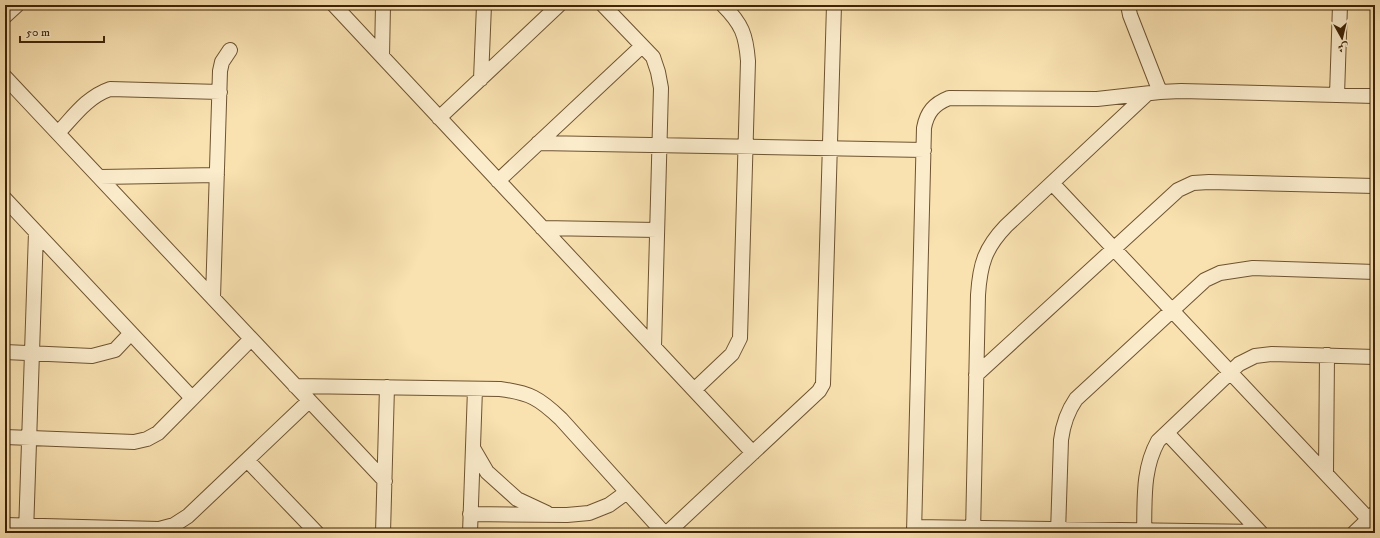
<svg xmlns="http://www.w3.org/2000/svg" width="1380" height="538" font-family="'IM FELL DW Pica',Amiri,serif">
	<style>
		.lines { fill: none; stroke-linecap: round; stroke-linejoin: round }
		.minor-casing { stroke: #6e5331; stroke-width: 16 }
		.minor { stroke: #fbeccc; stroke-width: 14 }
	</style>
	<rect width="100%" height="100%" fill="#f9e1b0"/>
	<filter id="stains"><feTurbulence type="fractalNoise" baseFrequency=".005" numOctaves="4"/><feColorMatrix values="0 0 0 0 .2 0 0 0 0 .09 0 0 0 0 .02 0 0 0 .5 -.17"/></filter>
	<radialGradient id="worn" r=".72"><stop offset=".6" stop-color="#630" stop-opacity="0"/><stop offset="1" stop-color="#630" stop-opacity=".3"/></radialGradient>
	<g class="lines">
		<g class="minor-casing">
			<path id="minor" d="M334 5 753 453
				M603 5 653 57 658 72 661 88 654 347
				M1128 5 1130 15 1160 92
				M5 16 17 5
				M382 56 383 5
				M5 77 385 481
				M481 79 484 5
				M1337 95 1340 5
				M439 118 559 5
				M58 133C74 116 87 97 110 89L220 92
				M538 143 924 150
				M100 177 217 175
				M498 181 642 46
				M1052 183 1375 526
				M5 199 192 398
				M542 228 657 230
				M213 298 220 71 222 62 230 50
				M5 352 92 356 115 350 131 333
				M976 375 1178 190 1193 183 1209 182 1375 186
				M295 386 500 389C530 393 539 398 561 419L664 533
				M694 390 732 354 740 338 748 61C746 35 742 24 723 5
				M1167 433 1261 533
				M5 437 134 442 147 439 158 433 251 339
				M473 448 487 472 517 499 547 513
				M247 460 317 533
				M1326 472 1327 355
				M470 514 567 515 589 513 609 505 627 492
				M5 525 159 529 174 525 188 516 309 401
				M914 527 1260 532
				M26 533 36 232
				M383 533 387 387
				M470 533 475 389
				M667 533 819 391 823 384 834 5
				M914 533 924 128C927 112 934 104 949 98L1097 99 1160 92 1181 91 1375 96
				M973 533 978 295C980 264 985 248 1006 226L1147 94
				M1058 533 1061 440C1063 424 1067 412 1076 399L1205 280 1220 273 1253 268 1375 272
				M1144 533C1145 501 1142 470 1158 441L1239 364 1255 356 1272 354 1375 357
				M1354 533 1375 513"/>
		</g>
		<use href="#minor" class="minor"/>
	</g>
	<rect width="1380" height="538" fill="none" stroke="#f9e1b0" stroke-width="20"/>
	<rect x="6" y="6" width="1368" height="526" fill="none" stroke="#3f2407" stroke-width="2"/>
	<rect x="10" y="10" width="1360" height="518" fill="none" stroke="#3f2407"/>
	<g transform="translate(1342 38) rotate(172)" stroke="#fbeccc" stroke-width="3" paint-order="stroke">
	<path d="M0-3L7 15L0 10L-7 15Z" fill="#3f2407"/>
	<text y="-6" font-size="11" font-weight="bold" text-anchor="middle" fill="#3f2407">ش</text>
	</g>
	<path d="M20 36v6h84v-6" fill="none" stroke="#3f2407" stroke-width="2"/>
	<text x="26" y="36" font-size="12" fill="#3f2407" stroke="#fbeccc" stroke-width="3" paint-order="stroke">50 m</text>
	<rect width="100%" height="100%" filter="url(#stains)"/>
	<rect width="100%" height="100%" fill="url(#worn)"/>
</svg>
